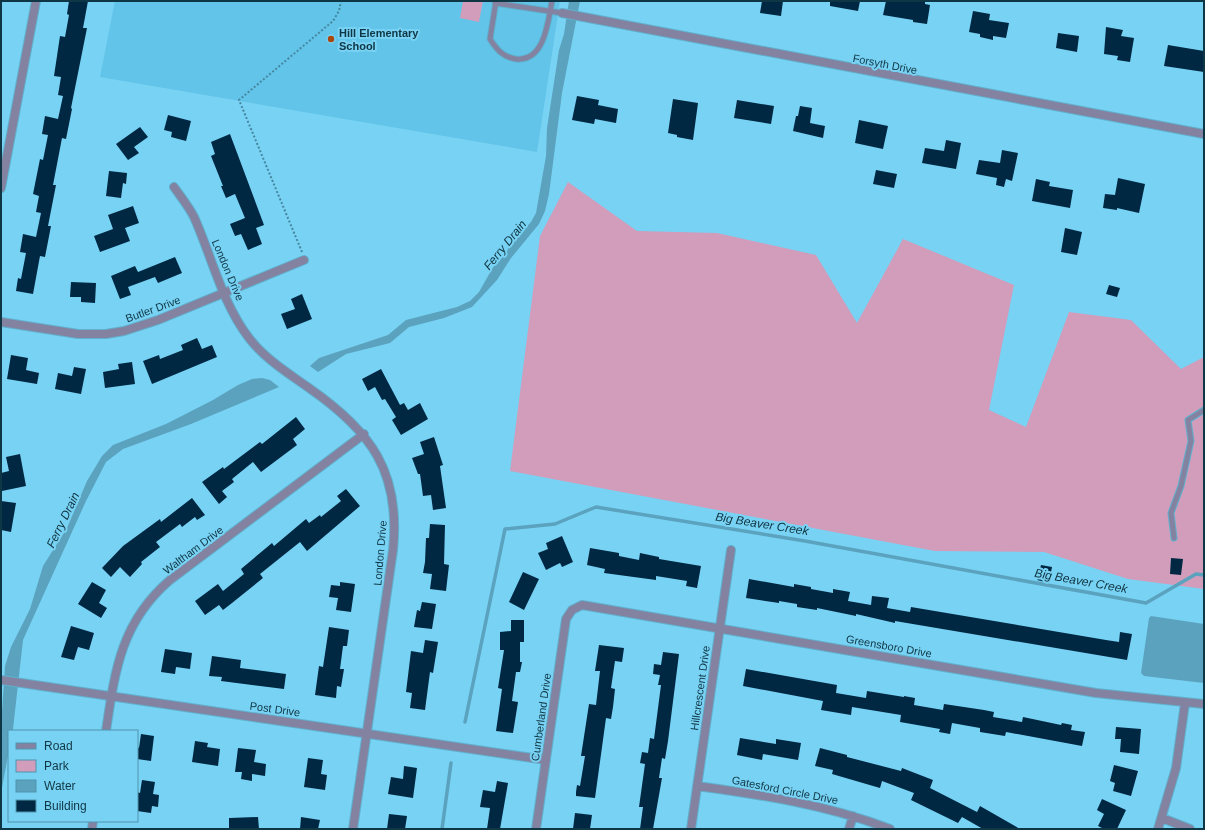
<svg xmlns="http://www.w3.org/2000/svg" width="1205" height="830" font-family="Helvetica,sans-serif">
	<style>
		.built { fill: #61c4e8 }
		.green { fill: #d19dba }
		.water { fill: #5aa2bd }
		.lines { fill: none; stroke-linecap: round; stroke-linejoin: round }
		.stream { stroke: #5aa2bd; stroke-width: 3.5 }
		.building { fill: #002843 }
		.service-casing { stroke: #61b0cd; stroke-width: 7 }
		.minor-casing { stroke: #61b0cd; stroke-width: 10 }
		.path { stroke: #4687a0; stroke-width: 2; stroke-dasharray: 2 2; stroke-linecap: butt }
		.service { stroke: #8383a1; stroke-width: 5 }
		.minor { stroke: #8383a1; stroke-width: 8 }
		.poi-dot { fill: #aa470f; stroke: #78d2f4; stroke-width: 1.5 }
		.labels { text-anchor: middle; stroke-width: 4; stroke-linejoin: round; paint-order: stroke }
		.poi-label { font-size: 11px; font-weight: bold; fill: #0f3644; stroke: #78d2f4; text-anchor: start }
		.street-label { font-size: 11px; fill: #0f3644; stroke: #78d2f4 }
		.water-label { font-size: 12px; font-style: italic; fill: #0f323e; stroke: #78d2f4 }
	</style>
	<rect width="100%" height="100%" fill="#78d2f4"/>
	<path class="built" d="M115 1H560L537 152 100 77Z"/>
	<path class="green" d="M463 1H483L479 22 460 18Z
		M568 182 637 231 717 233 816 255 857 323 903 239 1014 285 989 410 1026 427 1069 312 1131 320 1181 369 1204 357V589L1128 579 1044 552 935 551 510 471 540 236Z"/>
	<path class="water" d="M569 1H580L562 93 549 194 545 211 539 224 511 258 497 280 472 307 444 318 409 327 390 343 346 354 318 372 310 366 319 358 388 335 406 320 457 307 470 301 479 292 492 269 503 254 507 251 511 243 531 222 536 213 546 156 547 128 559 50 564 34Z
		M262 378 270 380 279 387 191 424 123 449 106 462 86 501 23 640 13 729 12 731H9V750L1 793 2 712 5 666 11 647 30 609 43 566 67 528 87 481 102 456 113 445 166 424 213 400 238 385 252 379Z
		M1151 616 1204 624V683L1144 676 1141 673 1149 618Z"/>
	<g class="lines">
		<path class="stream" d="M465 722 505 529 555 524 596 507 805 541 1146 603 1196 574 1204 575
			M442 829 451 763"/>
	</g>
	<path class="building" d="M69 1H88L83 28H87L71 108 72 109 66 139 62 138 53 185H56L48 226H51L45 257 40 256 33 294 16 291 18 278 21 279 26 253 20 252 23 234 36 237 41 213 36 212 39 196 33 194 40 159 43 160 48 135 42 134 45 116 58 119 63 96 58 95 61 77 54 76 60 36 65 37 69 15 67 14Z
		M762 1H783L781 16 760 13Z
		M830 1H860L858 11 830 6Z
		M886 1H925V4L930 5 927 24 913 22V20L883 15Z
		M973 11 990 14 989 20 1009 23 1006 38 993 36V40L980 37V34L969 32Z
		M1106 27 1123 30 1121 36 1134 38 1130 62 1117 60 1118 56 1104 54Z
		M1058 33 1079 36 1077 52 1056 48Z
		M1168 45 1204 51V72L1164 66Z
		M577 96 599 100 598 105 618 109 616 123 595 119 594 124 572 120Z
		M673 99 698 103 693 140 677 137V135L668 133Z
		M737 100 774 106 771 124 734 118Z
		M800 106 812 108 810 123 825 126 823 138 793 131 796 116H798Z
		M168 115 191 121 186 141 171 137 172 132 164 130Z
		M859 120 888 126 883 149 855 143Z
		M140 127 148 137 134 147 139 153 128 160 116 144Z
		M230 134 264 225 256 228 262 244 248 250 241 234 235 236 230 224 245 218 235 194 226 198 221 186H223L211 156 215 154 211 142Z
		M946 140 961 143 956 169 922 163 925 148 944 151Z
		M1002 150 1018 153 1012 181 1006 179 1004 187 996 185 997 178 976 174 979 160 1000 163Z
		M876 170 897 174 894 188 873 184Z
		M109 171 127 173 126 184 123 183 121 198 106 196Z
		M1118 178 1145 184 1139 213 1117 208V210L1103 208 1105 194 1115 195Z
		M1036 179 1050 182 1049 186 1073 190 1070 208 1032 201Z
		M133 206 139 223 125 228 130 241 100 252 94 236 113 229 108 215Z
		M1065 228 1082 232 1077 255 1061 252Z
		M175 257 182 273 158 283 155 277 128 287 131 295 120 299 111 276 135 266 138 272Z
		M71 282 96 283 95 303 81 302V297H70Z
		M1109 285 1120 288 1117 297 1106 294Z
		M302 294 312 319 287 329 281 314 295 309 291 299Z
		M197 338 202 349 212 345 217 357 152 384 143 361 159 355 160 359 183 350 181 345Z
		M11 355 28 358 26 370 39 373 37 384 7 379Z
		M132 362 135 384 105 388 103 372 119 369 118 364Z
		M74 367 86 369 81 394 55 389 58 373 72 376Z
		M381 369 400 405 404 403 408 410 420 403 428 419 401 435 392 420 396 417 385 399 382 400 375 387 368 391 362 379Z
		M296 417 305 429 293 439 297 445 261 472 253 462 232 479 234 482 222 491 227 497 219 504 202 482 223 467 224 469 260 442 262 444Z
		M434 437 443 465 440 466 446 508 433 510 431 495 423 496 420 474H418L412 458 424 454 420 442Z
		M20 454 26 486 2 491 1 473 9 471 6 457Z
		M346 489 360 506 307 551 300 542 260 574 263 578 232 603 223 610 219 605 205 615 195 601 218 584 223 591 244 574 241 569 272 543 274 546 306 519 309 523 320 515 321 517 341 501 337 496Z
		M192 498 205 515 197 520 195 517 182 527 180 524 156 542 160 547 141 562 142 564 130 577 120 567 111 577 102 568 123 546 160 519 161 522Z
		M1 501 16 503 11 532 1 530Z
		M430 524 445 525 444 564 449 565 446 591 430 589 432 574 423 573 425 562 426 538H429Z
		M562 536 573 562 562 567 560 563 546 570 538 553 548 549 546 543Z
		M590 548 619 553V556L639 560 640 553 659 557V559L701 566 697 588 686 586 687 581 656 576V580L604 573 605 569 587 565Z
		M1171 558 1183 559 1181 575 1170 574Z
		M1041 565 1052 567 1049 583 1037 580Z
		M523 572 539 579 524 610 509 602Z
		M749 579 794 587V584L811 587V589L833 593V589L850 592 848 601 871 605 872 596 889 598 887 608 910 612 911 607 1106 640 1119 642 1120 632 1132 634 1127 660 895 621V623L856 614V616L817 608V610L797 607V604L779 601V603L746 598Z
		M92 582 106 590 99 603 107 608 101 618 78 604Z
		M340 582 355 584 351 612 336 610 338 598 329 597 331 585 340 586Z
		M422 602 436 604 432 629 414 627 417 610 420 611Z
		M511 620H524V642H520V662H522L520 672H516L512 701 518 702 513 733 496 731 502 689 498 688 504 650H500V632L511 631Z
		M71 626 94 633 89 650 78 647 74 660 61 657Z
		M329 627 349 630 347 646H343L340 669H344L341 687 337 686 336 698 315 695 319 666 323 667Z
		M425 640 438 642 433 673 430 672 425 710 410 708 412 693 406 692 411 651 423 653Z
		M599 645 624 648 622 662 615 661 611 688 615 689 613 707 611 719 606 718 595 798 576 796V792L577 785 580 786 585 756H581L589 704 596 705 600 671H595Z
		M165 649 192 653 190 669 176 667 175 674 161 672Z
		M663 652 679 654 668 741 665 759 662 758 659 778H662L653 829H640L643 807H639L645 764 640 763 642 752 648 753 650 738 654 739 661 685H658L660 675 653 674 654 664 661 665Z
		M212 656 241 660 240 668 286 674 284 689 221 681 222 677 209 676Z
		M746 669 837 685 836 693 866 698 867 691 904 697V696L915 698 914 705 943 710 944 704 984 710 994 712 993 717 1022 722 1023 717 1061 725 1062 723 1072 725 1071 730 1085 732 1082 746 1006 732 1005 736 980 732V728L952 723 950 734 939 732 940 729 900 722 901 715 852 707 851 715 821 710 823 701 743 686Z
		M1116 727 1141 729 1139 754 1120 752 1121 739H1115Z
		M141 734 154 736 151 761 137 759V747L139 748Z
		M740 738 776 744V739L801 743 798 760 763 754 762 760 737 755Z
		M195 741 208 743 207 747 220 749 218 766 192 762Z
		M238 748 256 750 254 762 266 764 265 776 252 774V781L241 779 242 772H235Z
		M820 748 847 755V757L901 771 902 768 933 780 930 788 977 812 980 806 1020 829H983L962 817 958 823 911 800 914 793 882 781 880 788 832 774 833 770 815 766Z
		M308 758 323 760 321 774 327 775 325 790 304 787Z
		M1114 765 1138 771 1131 796 1113 791 1115 783 1110 781Z
		M404 766 417 768 413 798 388 794 391 777 403 779Z
		M142 780 155 782 153 794 159 795 158 807 152 806 151 813 137 811V792L140 793Z
		M497 781 508 783 500 829H487L490 808 480 807 483 790 495 792Z
		M1102 799 1126 810 1117 829H1104L1098 826 1104 814 1097 810Z
		M575 813 592 815 590 829H573Z
		M389 814 407 816 405 829H387Z
		M258 817 259 829H229V818Z
		M301 817 320 820 318 829H300Z"/>
	<g class="lines">
		<g class="service-casing">
			<path id="service" d="M496 1 490 39C497 50 503 57 516 59 545 62 548 21 552 1
				M495 3 562 13
				M1174 538 1171 513 1181 486 1191 441 1188 420 1204 410"/>
		</g>
		<g class="minor-casing">
			<path id="minor" d="M562 13 1204 134
				M174 187C181 197 189 207 194 217 212 257 222 303 249 338 265 359 288 373 309 388 371 431 401 472 393 550L353 829
				M1 188 36 1
				M1 322 78 334H106L124 331 158 320 304 260
				M1 680 546 760
				M106 731C115 670 121 622 170 580L364 434
				M697 786C763 795 828 805 890 829
				M1162 818 1190 829
				M92 829 93 821
				M536 829 566 619 572 610 582 605 1096 693 1204 704
				M691 829 731 550
				M849 829 853 816
				M1158 829 1176 768 1185 703"/>
		</g>
		<path class="path" d="M302 252 239 100 333 21 339 11 341 1"/>
		<use href="#service" class="service"/>
		<use href="#minor" class="minor"/>
	</g>
	<circle class="poi-dot" cx="331" cy="39" r="4"/>
	<g class="labels">
		<g class="poi-label">
			<text x="339" y="37">Hill Elementary<tspan x="339" dy="13">School</tspan></text>
		</g>
		<g class="street-label">
			<text transform="translate(885 64) rotate(11)" y="4">Forsyth Drive</text>
			<text transform="translate(228 270) rotate(67)" y="4">London Drive</text>
			<text transform="translate(153 309) rotate(-20)" y="4">Butler Drive</text>
			<text transform="translate(193 550) rotate(-37)" y="4">Waltham Drive</text>
			<text transform="translate(380 553) rotate(-85)" y="4">London Drive</text>
			<text transform="translate(889 646) rotate(10)" y="4">Greensboro Drive</text>
			<text transform="translate(700 688) rotate(-82)" y="4">Hillcrescent Drive</text>
			<text transform="translate(275 709) rotate(8)" y="4">Post Drive</text>
			<text transform="translate(541 717) rotate(-82)" y="4">Cumberland Drive</text>
			<text transform="translate(785 790) rotate(11)" y="4">Gatesford Circle Drive</text>
		</g>
		<g class="water-label">
			<text transform="translate(505 245) rotate(-51)" y="4">Ferry Drain</text>
			<text transform="translate(63 520) rotate(-64)" y="4">Ferry Drain</text>
			<text transform="translate(762 524) rotate(9)" y="4">Big Beaver Creek</text>
			<text transform="translate(1081 581) rotate(10)" y="4">Big Beaver Creek</text>
		</g>
	</g>
	<rect width="1205" height="830" fill="none" stroke="#0f3644" stroke-width="4"/>
	<rect x="8" y="730" width="130" height="92" fill="#78d2f4" stroke="#4e94ae"/>
	<rect x="16" y="743" width="20" height="6" fill="#8383a1" stroke="#4e94ae"/>
	<text x="44" y="750" font-size="12" fill="#0f3644">Road</text>
	<rect x="16" y="760" width="20" height="12" fill="#d19dba" stroke="#4e94ae"/>
	<text x="44" y="770" font-size="12" fill="#0f3644">Park</text>
	<rect x="16" y="780" width="20" height="12" fill="#5aa2bd" stroke="#4e94ae"/>
	<text x="44" y="790" font-size="12" fill="#0f3644">Water</text>
	<rect x="16" y="800" width="20" height="12" fill="#002843" stroke="#4e94ae"/>
	<text x="44" y="810" font-size="12" fill="#0f3644">Building</text>
</svg>
